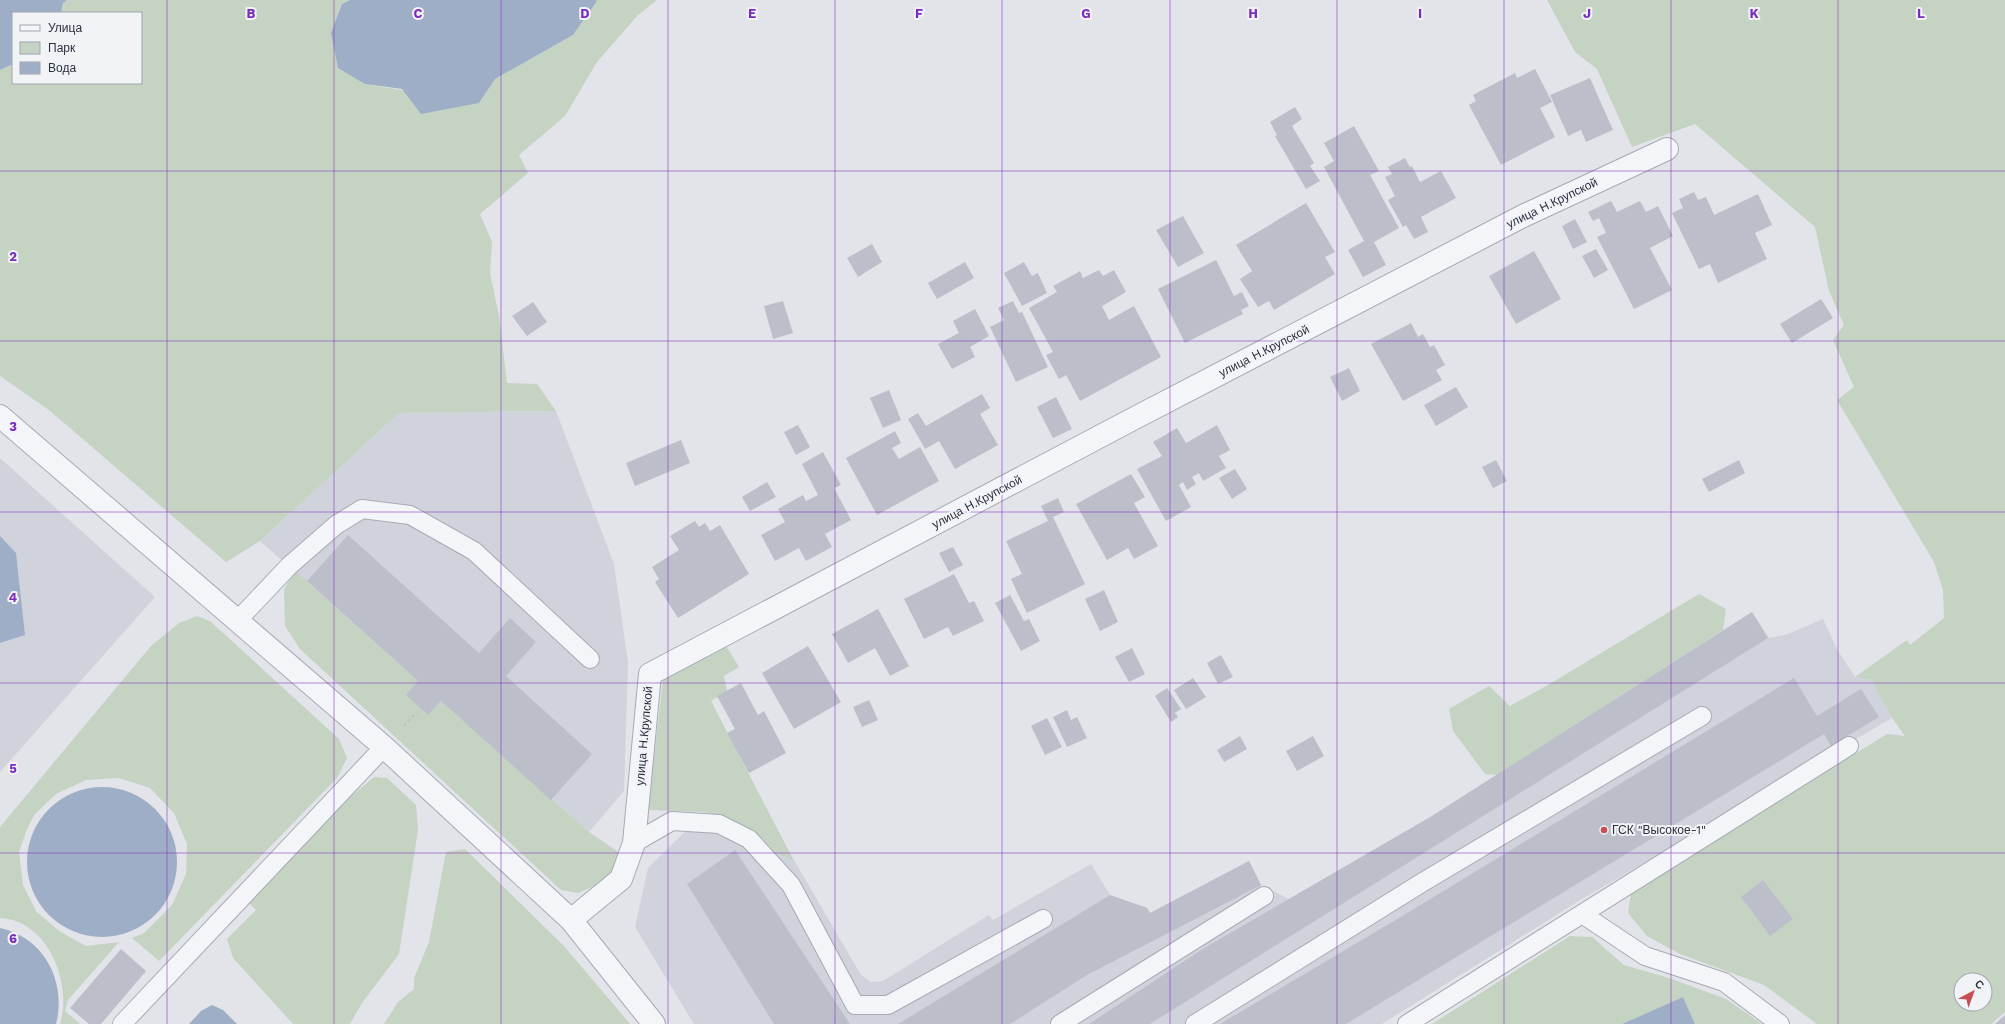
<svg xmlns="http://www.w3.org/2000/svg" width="2005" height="1024" font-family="'Work Sans',sans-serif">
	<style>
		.built { fill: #d0d3db }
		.green { fill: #c5d3c3; fill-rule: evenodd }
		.water { fill: #9faec7 }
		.building { fill: #bcbfc9 }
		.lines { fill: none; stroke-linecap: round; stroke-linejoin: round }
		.service-casing { stroke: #a7aab3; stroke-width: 20 }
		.minor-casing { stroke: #a7aab3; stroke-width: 24 }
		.path { stroke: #c0c2c8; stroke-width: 2.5; stroke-dasharray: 3 3; stroke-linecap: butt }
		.service { stroke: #f4f5f8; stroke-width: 18 }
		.minor { stroke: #f4f5f8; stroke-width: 22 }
		.grid { fill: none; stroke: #7b2cbf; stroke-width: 1; stroke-opacity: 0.55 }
		.poi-dot { fill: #c74e53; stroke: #f1f3f7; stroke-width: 1.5 }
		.labels { text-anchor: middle; stroke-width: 4; stroke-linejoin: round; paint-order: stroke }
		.street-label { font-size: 12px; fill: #2b3040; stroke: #f1f3f7 }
		.poi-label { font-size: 12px; fill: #2b3040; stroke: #f1f3f7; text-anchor: start }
		.grid-label { font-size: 13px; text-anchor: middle; font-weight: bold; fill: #7b2cbf; stroke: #f1f3f7; stroke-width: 4; stroke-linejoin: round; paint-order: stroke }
	</style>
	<rect width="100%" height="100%" fill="#e2e4e9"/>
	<path class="built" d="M556 411 614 564 628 663 624 791 589 832 260 541 399 413Z
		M0 458 155 597 0 772Z
		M1752 612 1769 638 1788 634 1823 619 1838 651 1855 677 1871 680 1892 718 1582 899 1382 1024H694L635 927 648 868 705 812 784 843 861 975 871 982 883 981 989 915 993 920 1091 864 1110 895 1147 908 1150 913 1249 861 1261 885 1289 899 1432 816Z"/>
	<path class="green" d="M67 0H350L342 4 365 84 479 103 495 79 573 35 597 1 596 0H657L637 16 597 62 565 116 519 155 528 173 480 214 492 242 490 273 499 316 507 383 537 384 556 411 399 413 260 541 226 562 49 410 0 376V70L13 64V83H141V13H61L63 3Z
		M1547 0H2005V1012L1991 1024H1817L1764 985 1680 954 1647 936 1628 913 1631 893 1887 734 1905 736 1892 718 1871 680 1855 677 1907 640 1910 645 1944 618 1943 590 1934 562 1837 400 1854 387 1833 340 1844 325 1829 291 1815 227 1695 124 1632 147 1597 69 1575 52ZM1961 980H1985V1004H1961Z
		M295 571 418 681 428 715 441 701 589 832 620 853 608 880 578 893 561 890 300 649 285 626 284 589Z
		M1699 594 1726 609 1723 630 1497 775 1485 774 1453 731 1449 709 1489 686 1510 706 1553 682Z
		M197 616 210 621 339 739 347 758 337 778 159 961 132 938 144 933 172 905 186 874 187 844 174 813 150 788 119 778 86 780 56 794 34 815 27 829 19 852 23 885 36 911 59 931 86 946 119 942 68 1000 65 1011 80 1024H60C73 984 48 920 0 918V827L151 646 179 623Z
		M726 646 739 667 724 676 727 691 711 701 794 861 774 852 740 825 705 812 648 810 663 680Z
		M374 777 387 778 416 805 418 830 399 954 362 1003 350 1024H293L233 958 227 939 256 910 249 903 349 798Z
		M465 849 564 946 630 1024H384L398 1002 414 989V978L429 942 446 852Z
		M1570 936 1592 937 1624 965 1669 978 1726 999 1762 1024H1695L1683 997 1622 1024H1432Z"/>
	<path class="water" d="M0 0H67L63 3 61 13H13V64L0 70Z
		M350 0H596L597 1 573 35 495 79 479 103 421 114 402 89 365 84 338 68 331 33 342 4Z
		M0 536 16 553 25 635 0 643Z
		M27 862a75 75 0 1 1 150 0a75 75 0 1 1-150 0Z
		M0 928C44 937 67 982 56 1024H0Z
		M1683 997 1695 1024H1622Z
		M212 1005 223 1010 237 1024H189L201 1011Z"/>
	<path class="building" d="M1535 69 1552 102 1540 108 1555 137 1501 165 1469 105 1476 101 1473 95 1515 73 1517 78Z
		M1590 78 1613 130 1586 142 1581 130 1568 136 1550 95Z
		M1295 107 1302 119 1292 126 1314 163 1310 166 1320 181 1306 189 1275 136 1277 135 1270 122Z
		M1354 126 1379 171 1370 175 1399 228 1374 242 1386 265 1363 277 1348 250 1364 241 1324 167 1334 161 1324 143Z
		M1405 158 1410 167 1412 166 1420 182 1441 171 1456 198 1421 217 1428 232 1414 239 1406 225 1403 227 1388 200 1395 196 1385 177 1392 174 1388 167Z
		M1694 192 1698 200 1706 197 1714 215 1758 194 1772 225 1755 233 1767 259 1718 283 1710 264 1699 269 1672 213 1683 208 1679 199Z
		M1611 201 1617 212 1640 201 1646 212 1658 206 1673 236 1650 248 1672 290 1634 309 1597 237 1606 233 1599 218 1593 221 1588 212Z
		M1306 203 1335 252 1325 257 1335 274 1274 310 1269 301 1258 307 1240 279 1252 271 1236 245Z
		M1183 216 1204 253 1178 267 1156 230Z
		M1575 219 1587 242 1573 249 1562 226Z
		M872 244 882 262 858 277 847 258Z
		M1596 249 1608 270 1594 278 1582 256Z
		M1534 251 1561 299 1516 324 1489 276Z
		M1216 260 1234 296 1242 292 1249 306 1241 310 1243 314 1185 343 1158 289Z
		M965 262 974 278 937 299 928 283Z
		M1024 262 1032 276 1038 273 1047 293 1022 306 1004 273Z
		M1099 270 1103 276 1114 270 1126 292 1102 306 1109 320 1134 306 1161 357 1080 401 1066 375 1059 379 1046 355 1053 352 1029 308 1057 292 1053 286 1077 273 1080 271 1083 278Z
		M1821 299 1833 318 1792 343 1780 324Z
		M783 301 793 333 773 339 764 306Z
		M1013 301 1019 313 1022 312 1048 367 1016 382 990 327 1004 320 998 308Z
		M533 302 547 322 527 336 512 316Z
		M975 309 989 336 970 347 975 357 952 369 938 344 959 333 953 321Z
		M1411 323 1418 337 1423 334 1430 347 1434 345 1445 365 1436 370 1442 380 1403 401 1371 344Z
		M1349 368 1360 391 1342 401 1330 377Z
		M1456 387 1468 407 1436 426 1424 405Z
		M889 390 901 420 883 428 870 398Z
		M982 394 990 408 980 414 998 445 955 469 939 441 925 449 908 419 918 413 926 426Z
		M1056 397 1072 429 1053 438 1037 407Z
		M798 425 810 447 796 455 784 432Z
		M1217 425 1230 450 1219 456 1226 468 1203 481 1199 473 1192 477 1196 484 1187 490 1183 482 1179 485 1191 507 1166 521 1137 469 1162 456 1153 442 1177 428 1186 443Z
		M895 431 901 443 892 448 899 459 920 447 939 481 877 515 846 458Z
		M681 440 690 463 635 486 626 463Z
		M823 452 841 485 834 488 851 520 825 534 832 547 806 561 799 548 775 561 761 535 785 522 778 509 803 495 806 501 818 495 802 464Z
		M1496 460 1507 481 1493 488 1482 467Z
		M1739 460 1745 473 1709 492 1702 479Z
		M1235 469 1247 489 1232 499 1219 478Z
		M1131 474 1145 497 1134 503 1158 546 1134 559 1128 548 1107 560 1076 504Z
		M767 482 776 497 750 511 742 497Z
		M1058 498 1064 512 1053 517 1085 584 1027 613 1011 579 1022 574 1006 541 1048 521 1041 506Z
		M695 521 699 527 705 523 710 531 720 525 749 574 678 618 655 582 659 579 652 567 679 550 670 536Z
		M348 535 479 653 510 618 536 642 506 676 592 754 551 800 441 701 428 715 406 695 418 681 307 581Z
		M953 547 963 565 949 572 939 553Z
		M954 574 969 603 974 601 984 621 953 636 948 627 924 639 904 599Z
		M1104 590 1118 622 1100 631 1085 599Z
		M1010 595 1024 621 1029 619 1040 641 1021 651 995 603Z
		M878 609 909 666 890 676 875 648 848 663 832 634Z
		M1752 612 1768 638 1150 1024H1089L1201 950 1432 816Z
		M808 646 841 702 794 729 762 673Z
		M1132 648 1145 674 1129 682 1115 657Z
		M1221 655 1233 677 1218 684 1207 663Z
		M1193 678 1206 697 1186 709 1174 690Z
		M1794 678 1817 716 1861 689 1879 717 1831 746 1824 734 1346 1024H1220L1404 915Z
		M741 683 758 715 764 711 786 753 749 773 727 733 735 729 717 696Z
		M1167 688 1181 709 1175 713 1178 717 1171 722 1155 696Z
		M869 700 878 720 862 727 853 707Z
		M1067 710 1071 720 1077 717 1087 738 1067 747 1053 717Z
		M1047 718 1062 747 1045 755 1031 726Z
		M1240 736 1247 749 1224 762 1217 750Z
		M1313 736 1324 756 1297 771 1286 751Z
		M735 850 850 1024H774L687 884Z
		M1249 861 1261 885 1087 975 1010 1024H898L1110 895 1147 908 1150 913Z
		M1763 880 1793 919 1770 936 1741 897Z
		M121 949 146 971 101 1024H89L70 1008Z
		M2005 1015V1024H1995Z"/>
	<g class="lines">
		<g class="service-casing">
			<path id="service" d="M238 620 289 566 336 525 362 509 410 515 474 551 590 659
				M634 843 672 821 719 824 749 839 791 885 855 1005H888L1043 919
				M1582 914 1645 956 1724 982 1780 1024
				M122 1024 384 747
				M1060 1024 1264 896
				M1195 1024 1423 882 1702 716
				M1407 1024 1849 746"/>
		</g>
		<g class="minor-casing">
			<path id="minor" d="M0 416 384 747 571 920
				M654 1024 571 920 621 879 634 843 650 674 1131 420 1523 216 1667 149"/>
		</g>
		<path class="path" d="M404 726 417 712"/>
		<use href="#service" class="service"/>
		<use href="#minor" class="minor"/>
	</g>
	<path class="grid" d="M167 0V1024M334 0V1024M501 0V1024M668 0V1024M835 0V1024M1002 0V1024M1170 0V1024M1337 0V1024M1504 0V1024M1671 0V1024M1838 0V1024M0 171H2005M0 341H2005M0 512H2005M0 683H2005M0 853H2005"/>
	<circle class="poi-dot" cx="1604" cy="830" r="4"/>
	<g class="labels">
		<g class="street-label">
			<text transform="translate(1552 203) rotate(-26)" y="4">улица Н.Крупской</text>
			<text transform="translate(1264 351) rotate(-27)" y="4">улица Н.Крупской</text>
			<text transform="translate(977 502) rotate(-28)" y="4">улица Н.Крупской</text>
			<text transform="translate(644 736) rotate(-85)" y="4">улица Н.Крупской</text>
		</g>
		<g class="poi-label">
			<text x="1612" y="834">ГСК "Высокое-1"</text>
		</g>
	</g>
	<g class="grid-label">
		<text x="251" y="18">B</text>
		<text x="418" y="18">C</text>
		<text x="585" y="18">D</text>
		<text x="752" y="18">E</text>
		<text x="919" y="18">F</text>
		<text x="1086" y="18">G</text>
		<text x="1253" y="18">H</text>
		<text x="1420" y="18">I</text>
		<text x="1587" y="18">J</text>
		<text x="1754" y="18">K</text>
		<text x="1921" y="18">L</text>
		<text x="13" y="261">2</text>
		<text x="13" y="431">3</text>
		<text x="13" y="602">4</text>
		<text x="13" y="773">5</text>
		<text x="13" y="943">6</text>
	</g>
	<rect x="12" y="12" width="130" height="72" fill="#f1f3f7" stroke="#a2a5ae"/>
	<rect x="20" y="25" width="20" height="6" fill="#f4f5f8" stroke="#a2a5ae"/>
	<text x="48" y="32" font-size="12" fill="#2b3040">Улица</text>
	<rect x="20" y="42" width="20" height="12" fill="#c5d3c3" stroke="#a2a5ae"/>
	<text x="48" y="52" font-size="12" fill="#2b3040">Парк</text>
	<rect x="20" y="62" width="20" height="12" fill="#9faec7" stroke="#a2a5ae"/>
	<text x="48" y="72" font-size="12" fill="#2b3040">Вода</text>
	<g transform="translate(1973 992) rotate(41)"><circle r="19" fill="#f1f3f7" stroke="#a2a5ae"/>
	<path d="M0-3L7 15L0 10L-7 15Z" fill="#c74e53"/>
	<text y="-6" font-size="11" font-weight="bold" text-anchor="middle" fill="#2b3040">С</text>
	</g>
</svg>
